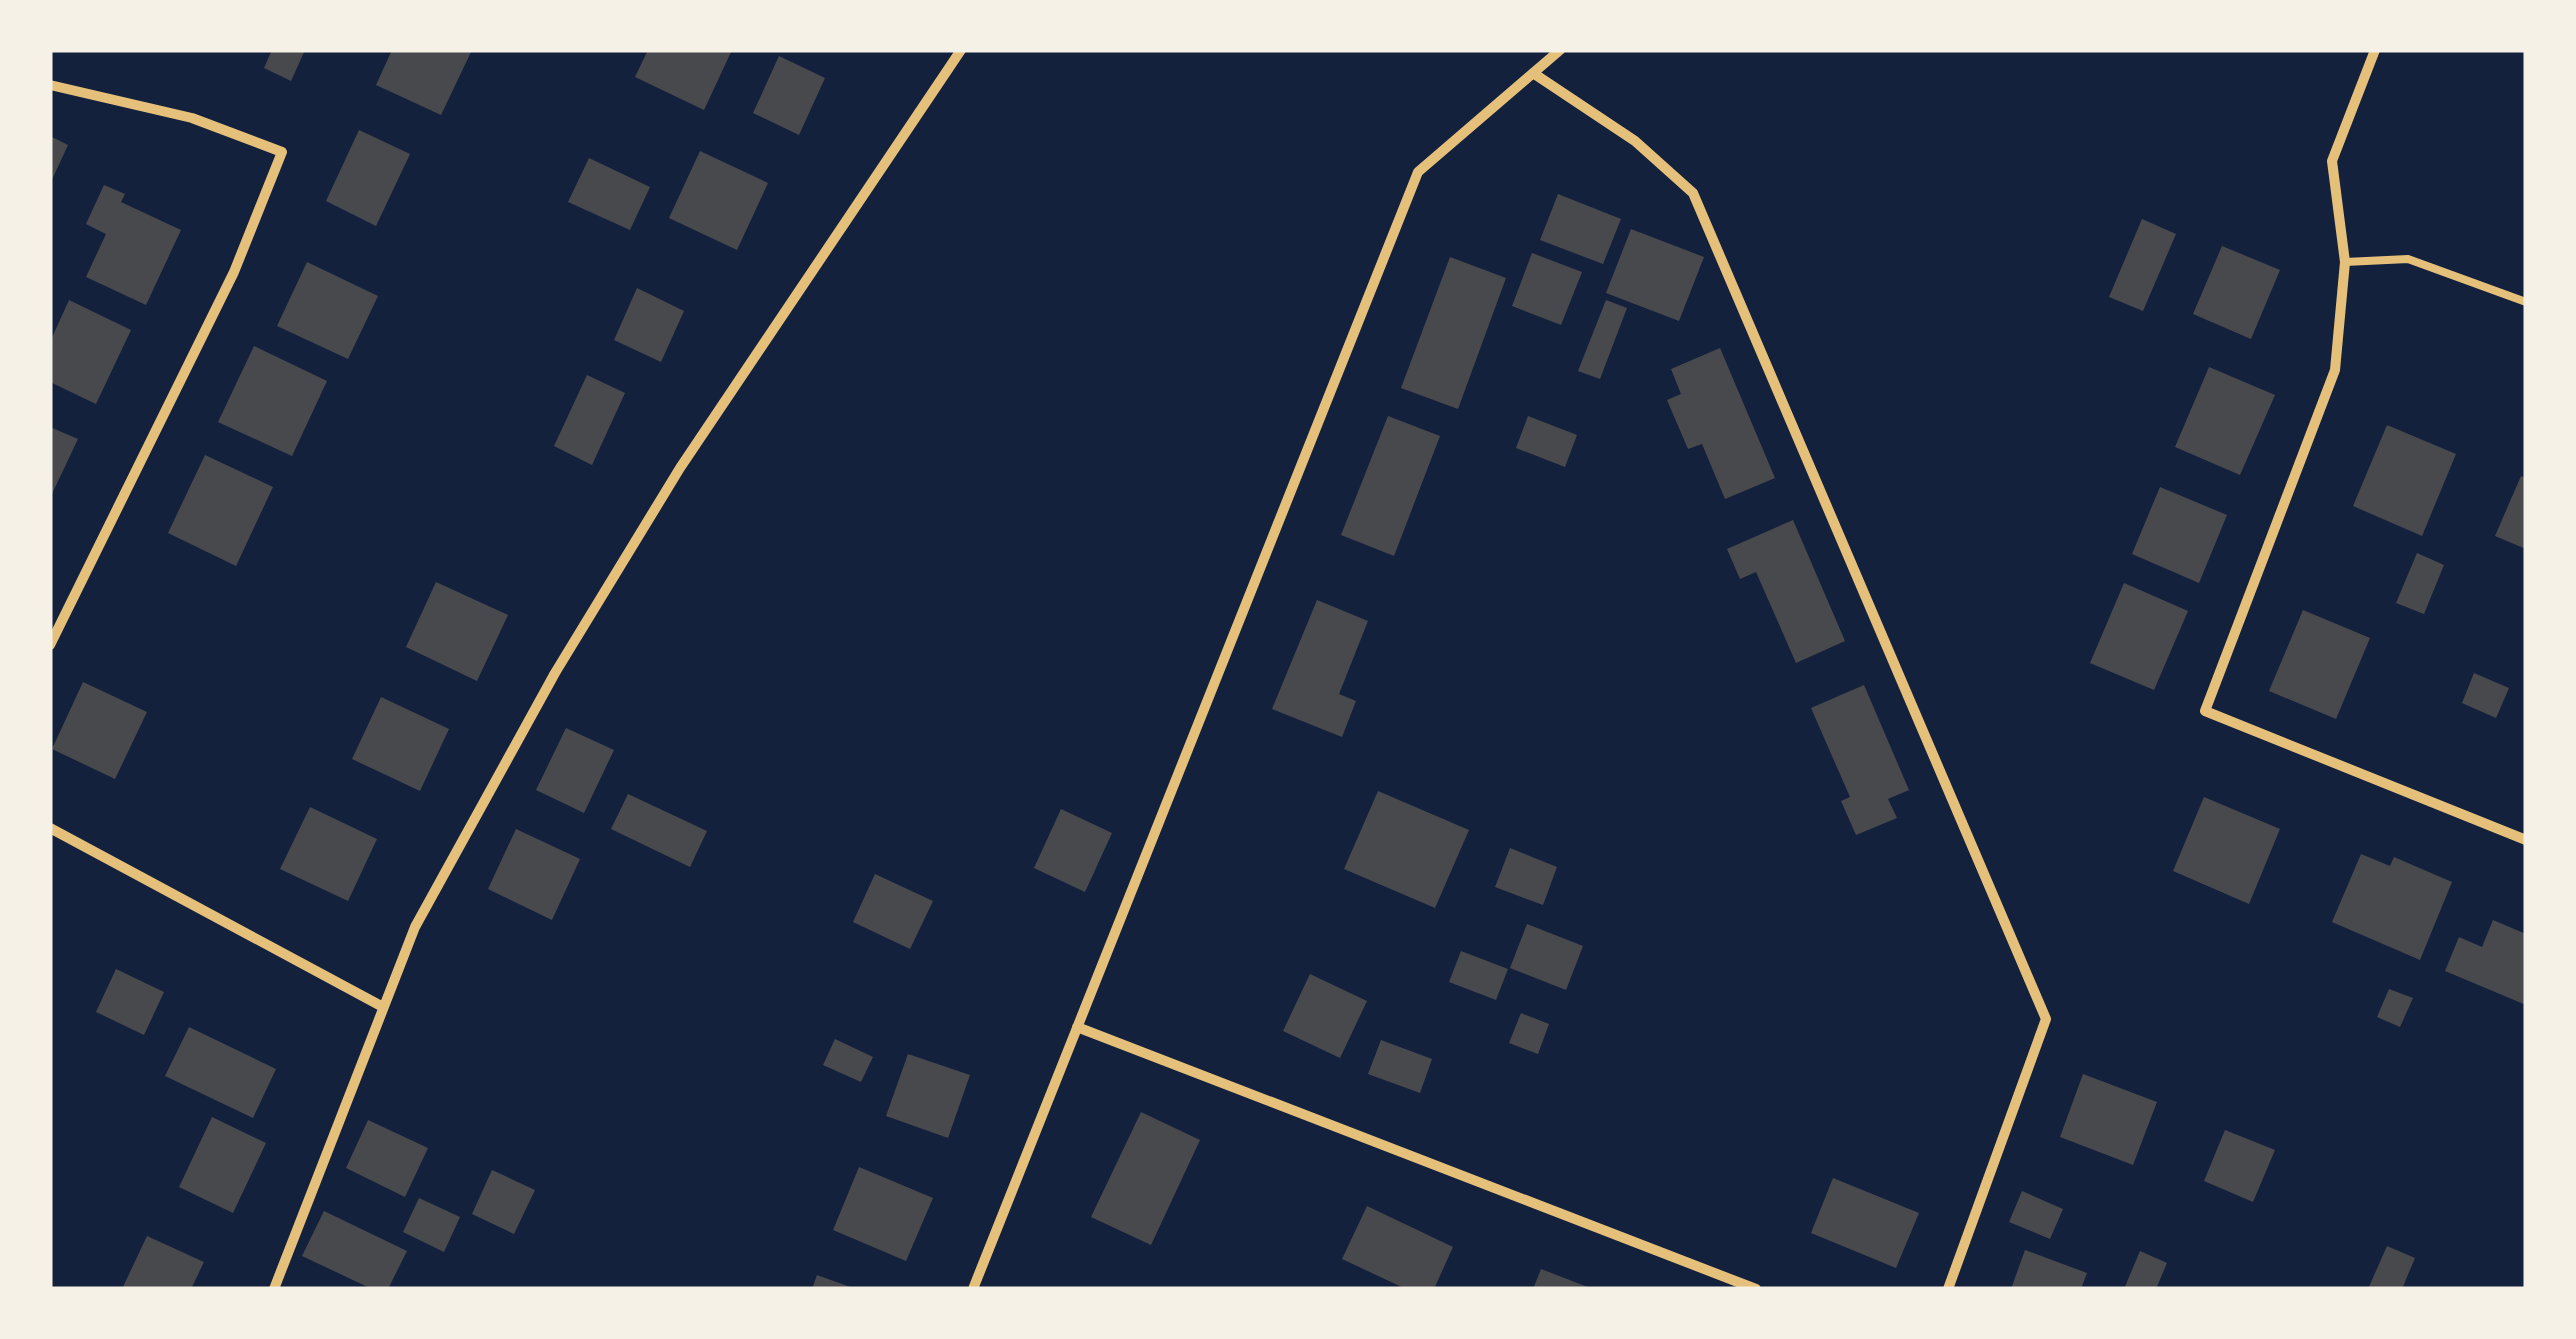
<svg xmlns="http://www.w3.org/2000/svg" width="2576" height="1339" font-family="'DejaVu Sans',sans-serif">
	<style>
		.building { fill: #48494c }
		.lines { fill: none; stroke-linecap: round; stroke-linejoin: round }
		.service { stroke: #e5c07b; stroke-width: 8 }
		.minor { stroke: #e5c07b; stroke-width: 10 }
	</style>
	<rect width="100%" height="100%" fill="#14213d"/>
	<path class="building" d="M272 50H305L291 81 264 68Z
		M392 50H472L441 115 376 85Z
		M648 50H732L704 110 635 77Z
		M779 56 825 78 799 135 753 113Z
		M359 130 410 154 376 226 326 201Z
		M50 136 68 145 50 184Z
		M700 151 768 183 737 250 669 218Z
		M589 158 650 187 630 230 568 202Z
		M104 185 125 194 121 202 181 230 146 305 86 277 106 234 86 224Z
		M1558 194 1621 219 1603 264 1540 240Z
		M2142 219 2176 234 2143 311 2109 297Z
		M1631 229 1704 257 1679 321 1606 293Z
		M2222 246 2280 270 2251 339 2193 314Z
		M1532 253 1582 272 1561 325 1512 306Z
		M1450 257 1506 278 1458 409 1401 388Z
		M307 262 378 296 348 359 277 326Z
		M637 288 684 311 661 362 614 340Z
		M69 300 131 330 96 404 50 382V342Z
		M1606 300 1627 308 1600 379 1578 371Z
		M254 346 327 381 292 456 218 422Z
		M1720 348 1775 478 1725 499 1702 444 1688 449 1667 400 1681 394 1671 369Z
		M2209 367 2275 395 2240 475 2175 447Z
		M587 375 625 393 592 465 554 446Z
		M1388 416 1440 436 1394 556 1341 535Z
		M1528 416 1577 435 1565 467 1516 448Z
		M2387 425 2456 454 2422 536 2353 506Z
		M50 427 78 439 50 498Z
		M205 455 273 487 236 566 168 533Z
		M2521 476 2526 478V549L2495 536Z
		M2160 487 2227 515 2199 583 2132 554Z
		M1793 520 1845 641 1796 663 1756 572 1740 579 1727 549Z
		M2417 553 2444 565 2424 614 2396 603Z
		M436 582 508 615 477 681 406 647Z
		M2124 583 2188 611 2154 690 2090 663Z
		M1317 600 1368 621 1339 694 1356 701 1342 737 1272 709Z
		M2303 610 2370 638 2336 719 2269 691Z
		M2474 673 2509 688 2496 718 2462 703Z
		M83 682 147 712 115 779 52 749Z
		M1864 685 1909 790 1888 799 1897 818 1856 835 1841 801 1850 797 1811 708Z
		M381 697 449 729 420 791 352 759Z
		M566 728 614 750 584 813 536 790Z
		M1378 791 1469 830 1435 908 1344 869Z
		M628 794 707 831 690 867 611 829Z
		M2204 797 2280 829 2249 904 2173 871Z
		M310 807 377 839 348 901 280 869Z
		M1061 809 1112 833 1085 892 1034 868Z
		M516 829 580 859 552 920 488 889Z
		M1510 848 1557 867 1543 905 1495 887Z
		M2361 854 2390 866 2394 857 2452 882 2420 960 2332 922Z
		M875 874 933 901 910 949 853 922Z
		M2493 920 2526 934V1005L2445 971 2459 937 2482 947Z
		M1527 924 1583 946 1566 990 1510 968Z
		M1461 951 1508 969 1496 1000 1449 982Z
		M116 969 164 992 144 1035 96 1012Z
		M1310 974 1367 1001 1340 1058 1283 1031Z
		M2389 989 2413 998 2400 1027 2377 1017Z
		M1521 1013 1549 1024 1538 1054 1509 1043Z
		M189 1027 276 1069 253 1118 165 1076Z
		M835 1039 873 1057 861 1082 823 1065Z
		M1381 1040 1432 1059 1420 1093 1368 1074Z
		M908 1054 970 1075 948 1138 886 1116Z
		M2083 1074 2157 1102 2133 1165 2060 1137Z
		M1141 1112 1200 1140 1151 1245 1091 1217Z
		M212 1117 266 1143 233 1213 179 1187Z
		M368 1120 428 1148 405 1197 346 1168Z
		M2225 1130 2275 1150 2253 1202 2204 1181Z
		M859 1167 933 1198 906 1261 833 1230Z
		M492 1170 535 1190 514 1234 472 1214Z
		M1833 1178 1919 1213 1896 1268 1811 1233Z
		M2022 1191 2063 1209 2050 1239 2009 1222Z
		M419 1198 460 1217 444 1252 403 1232Z
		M1367 1206 1453 1247 1434 1289H1406L1342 1259Z
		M324 1211 407 1251 388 1289H372L302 1256Z
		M147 1236 204 1262 191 1289H122Z
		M2387 1246 2415 1258 2402 1289H2368Z
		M2025 1250 2087 1273 2081 1289H2011Z
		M2140 1251 2167 1263 2156 1289H2124Z
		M1541 1269 1593 1289H1533Z
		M817 1275 856 1289H812Z"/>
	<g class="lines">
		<path class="service" d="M2345 262 2408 259 2526 302"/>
		<path class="minor" d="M2375 50 2332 161 2345 262 2335 370 2205 711 2526 840
			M1533 73 1635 141 1693 193 2046 1019 1948 1289
			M50 85 192 118 282 152 234 272 50 645
			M50 828 383 1007
			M1077 1027 1756 1289
			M274 1289 415 927 555 673 680 468 961 50
			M973 1289 1418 172 1560 50"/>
	</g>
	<rect width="2576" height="1339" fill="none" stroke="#f6f1e7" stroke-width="105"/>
</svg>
